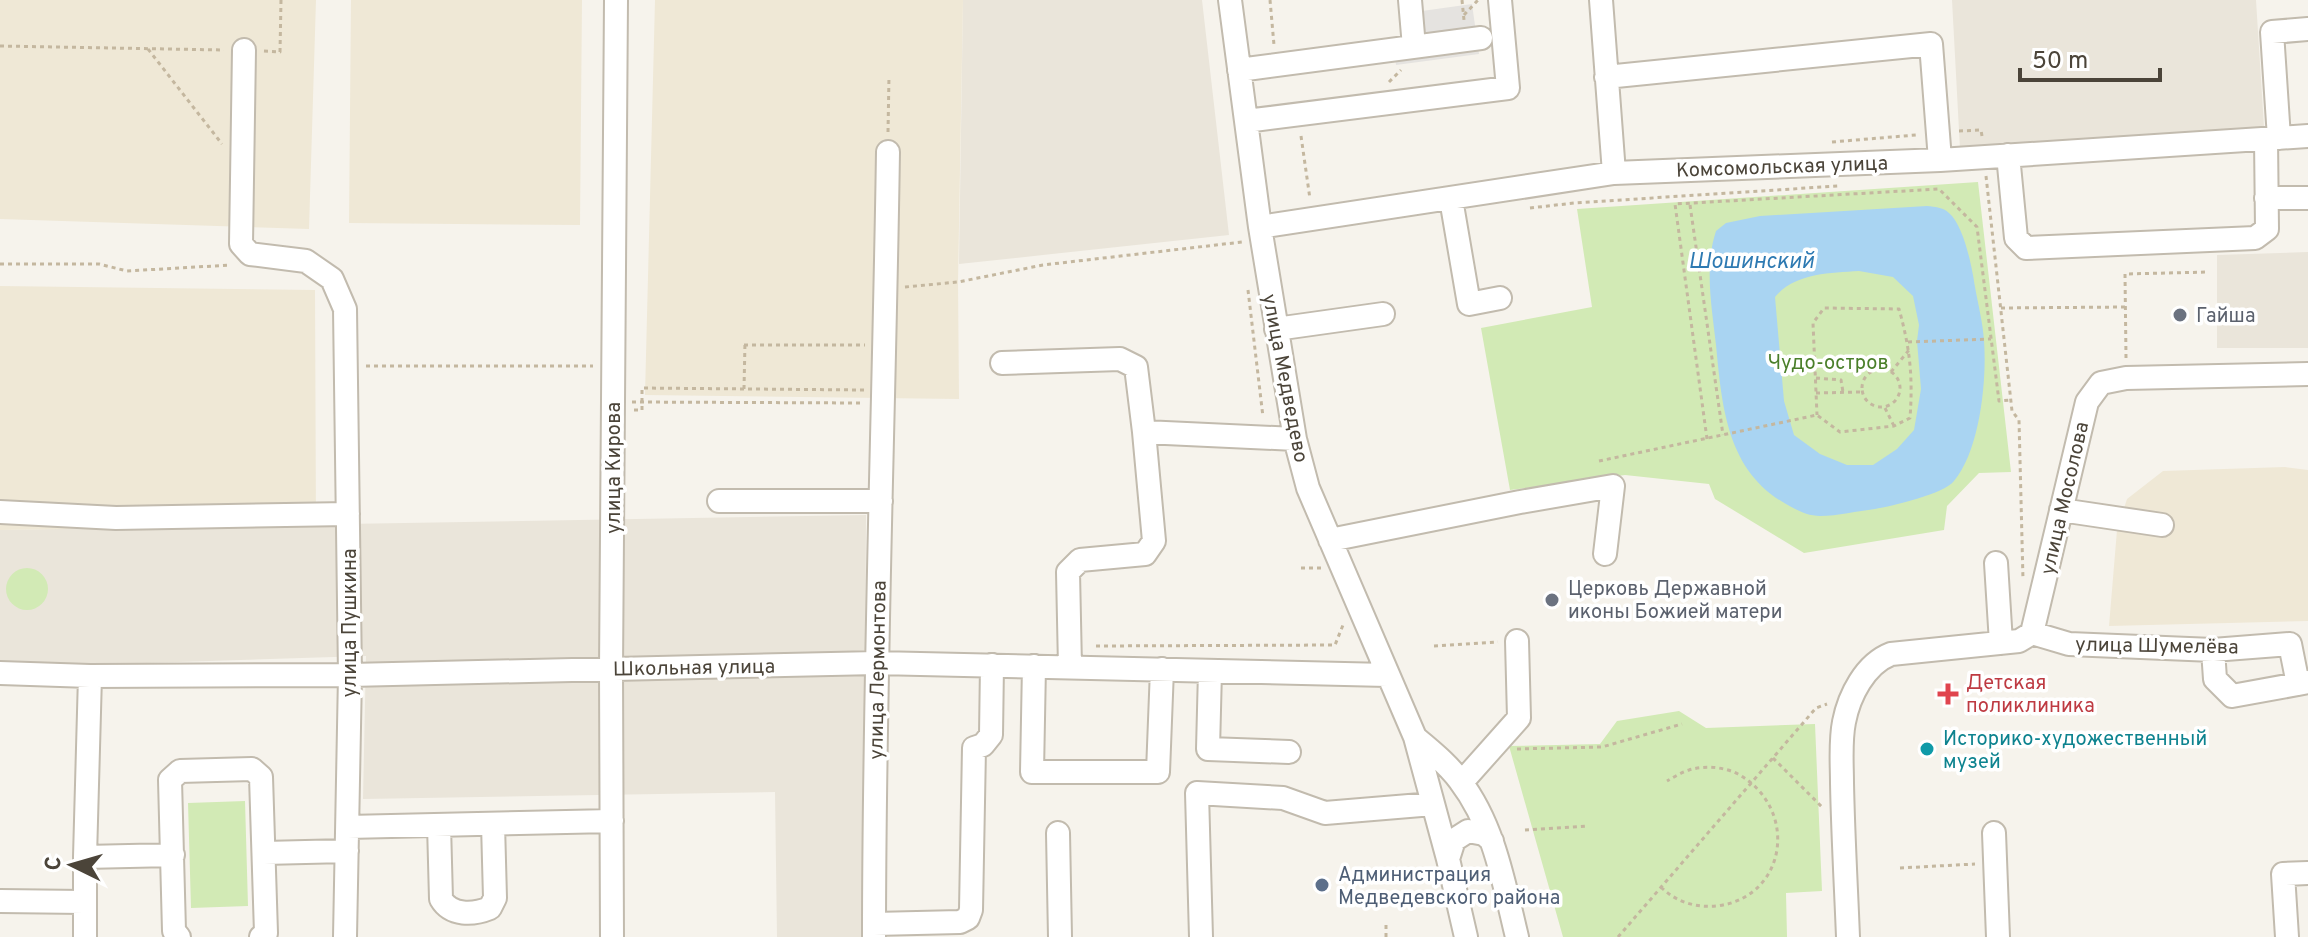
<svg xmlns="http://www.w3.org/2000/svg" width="2308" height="937" font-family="Overpass,sans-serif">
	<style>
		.residential { fill: #eae5da }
		.education { fill: #efe8d6 }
		.green { fill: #d2eab5 }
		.parking { fill: #e5e3e0 }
		.water { fill: #a9d4f2; fill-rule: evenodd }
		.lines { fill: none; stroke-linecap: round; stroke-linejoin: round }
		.minor-casing { stroke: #c2bbae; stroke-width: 26 }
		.path { stroke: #c4b79f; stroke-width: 3; stroke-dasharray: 4 4; stroke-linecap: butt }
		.minor { stroke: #fff; stroke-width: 22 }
		.worship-dot { fill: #6b7280; stroke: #fff; stroke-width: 3 }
		.health-dot { fill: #e0444e; stroke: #fff; stroke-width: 3 }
		.culture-dot { fill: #0f9aa8; stroke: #fff; stroke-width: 3 }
		.service-dot { fill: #5c6f8a; stroke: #fff; stroke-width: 3 }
		.labels { text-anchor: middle; stroke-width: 7; stroke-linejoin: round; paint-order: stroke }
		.street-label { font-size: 20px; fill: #4b4439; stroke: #fff }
		.worship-label { font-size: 20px; fill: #5b616d; stroke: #fff; text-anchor: start }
		.park-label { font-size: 20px; fill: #4a7f2a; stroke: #fff }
		.health-label { font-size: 20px; fill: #be3a42; stroke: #fff; text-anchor: start }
		.culture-label { font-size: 20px; fill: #0d838f; stroke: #fff; text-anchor: start }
		.service-label { font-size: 20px; fill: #4e5e75; stroke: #fff; text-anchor: start }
		.water-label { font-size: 22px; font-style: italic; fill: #2e7ab2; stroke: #fff }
	</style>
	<rect width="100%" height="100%" fill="#f6f3ec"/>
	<path class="residential" d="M963 0H1202L1229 235 959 264Z
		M1952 0H2256L2264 127 1960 149Z
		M2308 252V348H2217V255Z
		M866 515 864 937H777L775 792 363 799 366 656 116 664 0 662V530Z"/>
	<path class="education" d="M0 0H316L309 229 0 219Z
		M351 0H582L580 225 349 223Z
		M655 0H963L958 282 959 399 645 395Z
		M0 286 315 290 316 525 0 530Z
		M2285 467 2308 470V621L2109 626 2117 530 2127 499 2163 471Z"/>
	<path class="green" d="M1978 182 2011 472 1979 473 1947 506 1944 530 1804 553 1715 499 1709 484 1625 475 1510 490 1481 328 1592 307 1577 209Z
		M6 589a21 21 0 1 1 42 0a21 21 0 1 1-42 0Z
		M1679 711 1706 728 1815 724 1822 891 1786 893 1787 937H1563L1509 746 1600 744 1617 721Z
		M245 801 248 906 191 908 188 803Z"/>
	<path class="parking" d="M1472 4 1479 54 1396 65 1393 40 1425 36 1422 11Z"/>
	<path class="water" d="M1927 206C1935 207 1943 207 1949 213 1964 226 1972 267 1975 287 1978 304 1983 323 1984 341 1987 380 1980 450 1954 481 1944 494 1892 506 1875 509 1857 511 1838 516 1820 516 1808 516 1796 510 1786 504 1727 471 1722 407 1716 345 1712 308 1704 267 1716 231L1726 223 1760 216ZM1859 271 1893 277 1913 296 1919 325 1917 341 1921 389 1914 430 1897 449 1873 465H1847L1820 454 1794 435 1784 401 1775 297C1795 273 1829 273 1859 271Z"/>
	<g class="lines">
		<g class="minor-casing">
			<path id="minor" d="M1230 0 1260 227 1295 439 1308 488 1415 737 1448 859 1466 937
				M1410 0 1414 47
				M1601 0 1614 173
				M244 50 241 244 250 254 306 261 332 279 345 309 350 675 345 937
				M1239 70 1481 38
				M1606 77 1931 44 1940 160
				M1246 121 1508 88 1500 0
				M2279 138 2272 32 2308 29
				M2008 155 2016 238 2026 248 2255 238 2267 229 2266 139
				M2266 198H2308
				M1451 199 1469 304 1500 298
				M1260 227 1614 173 1940 160 2308 136
				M1276 329 1383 314
				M1002 363 1120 359 1136 367 1144 432 1154 541 1145 554 1080 560 1068 572 1070 667
				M1144 432 1295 439
				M719 501H881
				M2061 510 2162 525
				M0 512 116 518 348 514
				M1330 540 1520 502 1613 486 1605 554
				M1996 563 2001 643
				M2032 633 2087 402 2101 383 2126 378 2308 374
				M2213 650 2215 679 2232 696 2298 684
				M1034 666 1032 772H1158L1162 669
				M1210 671 1208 749 1289 752
				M0 673 90 676 350 675 877 663 1387 675
				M1416 738C1431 751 1448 764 1460 781 1494 825 1504 884 1517 937
				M1462 782 1519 718 1517 641
				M439 825 441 899C451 916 473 915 490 908L495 898 493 824
				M348 827 612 821
				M1058 833 1060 937
				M1994 833 1998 937
				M264 853 347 851
				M85 857 173 855
				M1448 859 1454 840 1468 831 1484 834 1492 841
				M0 901 84 902
				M874 924 960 922 968 918 971 910 974 748 983 745 991 735 992 665
				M85 937V857L90 676
				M179 937 174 931 170 780 180 771 252 769 261 777 266 933 261 937
				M612 937 611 669 616 0
				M874 937C874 675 884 414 888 152
				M1201 937 1197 793 1283 798 1325 813 1433 804
				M1848 937C1846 886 1843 835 1842 783 1842 764 1840 742 1844 722 1849 696 1865 664 1891 654L2019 641 2032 633 2069 644 2213 650 2290 644 2298 684 2308 682
				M2287 937 2283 874 2308 873"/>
		</g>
		<path class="path" d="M1270 0 1274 45
			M1462 0 1464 20
			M1464 15 1478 0
			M0 46 224 50
			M148 49 222 144
			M264 51 280 52 281 0
			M1389 82 1401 70
			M1959 131 1981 130 1982 136
			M888 132 889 76
			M1301 136 1310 199
			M1832 142 1916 135
			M1986 176 2012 411 2019 420 2023 580
			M1690 205 1723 435
			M1530 208 1574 203 1838 186
			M0 264H99L127 271 231 265
			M905 287 958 282 1043 265 1242 242
			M1248 290 1263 417
			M2001 308 2125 307
			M1908 342 1991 339
			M744 345H865
			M2126 358 2125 274 2209 272
			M366 366H593
			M1862 388a19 19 0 1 1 38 0a19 19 0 1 1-38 0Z
			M1891 372 1909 350
			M1816 378 1841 380 1843 392
			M744 389 745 342
			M1816 393 1860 392
			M632 402 864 403
			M1885 408 1894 426
			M634 410H642V388L864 390
			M1707 439 1675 204 1939 189 1977 227 1999 401 2011 400
			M1599 461 1817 415 1840 432 1894 426 1910 418C1913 377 1910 348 1899 309L1824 308 1813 323 1817 415
			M1301 568H1322
			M1096 646 1335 645 1343 625
			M1434 646 1498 642
			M1517 749 1602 747 1682 724
			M1773 758 1823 808
			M1525 830 1587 826
			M1900 868 1975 864
			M1661 887C1676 902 1696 908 1717 906 1788 897 1799 808 1738 774 1724 767 1705 765 1689 770 1682 772 1674 777 1667 781
			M1386 925V937
			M1618 937 1816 708 1827 704"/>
		<use href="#minor" class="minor"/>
	</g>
	<g class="worship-dot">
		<circle cx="2180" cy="315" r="8"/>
		<circle cx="1552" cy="600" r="8"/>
	</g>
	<path class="health-dot" d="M1944 682h8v8h8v8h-8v8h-8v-8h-8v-8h8z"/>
	<circle class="culture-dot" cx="1927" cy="749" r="8"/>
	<circle class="service-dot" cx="1322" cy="885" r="8"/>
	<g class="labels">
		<g class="street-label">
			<text transform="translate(1782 166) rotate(-2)" y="7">Комсомольская улица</text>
			<text transform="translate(1286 378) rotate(79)" y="7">улица Медведево</text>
			<text transform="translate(613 468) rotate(-90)" y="7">улица Кирова</text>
			<text transform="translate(2064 498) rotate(-77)" y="7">улица Мосолова</text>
			<text transform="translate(349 623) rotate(-90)" y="7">улица Пушкина</text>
			<text transform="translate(2157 645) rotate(1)" y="7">улица Шумелёва</text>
			<text transform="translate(694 667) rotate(-1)" y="7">Школьная улица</text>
			<text transform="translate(877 670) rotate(-89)" y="7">улица Лермонтова</text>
		</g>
		<g class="worship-label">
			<text x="2196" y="322">Гайша</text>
			<text x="1568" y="595">Церковь Державной<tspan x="1568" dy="23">иконы Божией матери</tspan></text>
		</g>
		<g class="park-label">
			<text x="1828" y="369">Чудо-остров</text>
		</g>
		<g class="health-label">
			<text x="1966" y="689">Детская<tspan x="1966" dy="23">поликлиника</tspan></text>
		</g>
		<g class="culture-label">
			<text x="1943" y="745">Историко-художественный<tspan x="1943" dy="23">музей</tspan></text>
		</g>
		<g class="service-label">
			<text x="1338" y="881">Администрация<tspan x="1338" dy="23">Медведевского района</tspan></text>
		</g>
		<g class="water-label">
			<text x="1751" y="268">Шошинский</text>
		</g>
	</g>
	<g transform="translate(72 865) rotate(275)" stroke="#ffffff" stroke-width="6" paint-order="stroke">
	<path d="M0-6L14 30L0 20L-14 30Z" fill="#4b4439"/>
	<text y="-12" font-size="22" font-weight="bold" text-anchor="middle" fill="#4b4439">С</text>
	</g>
	<path d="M2020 68v12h140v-12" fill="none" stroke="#4b4439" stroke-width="4"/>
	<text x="2032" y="68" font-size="24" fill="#4b4439" stroke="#ffffff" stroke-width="6" paint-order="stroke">50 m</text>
</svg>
